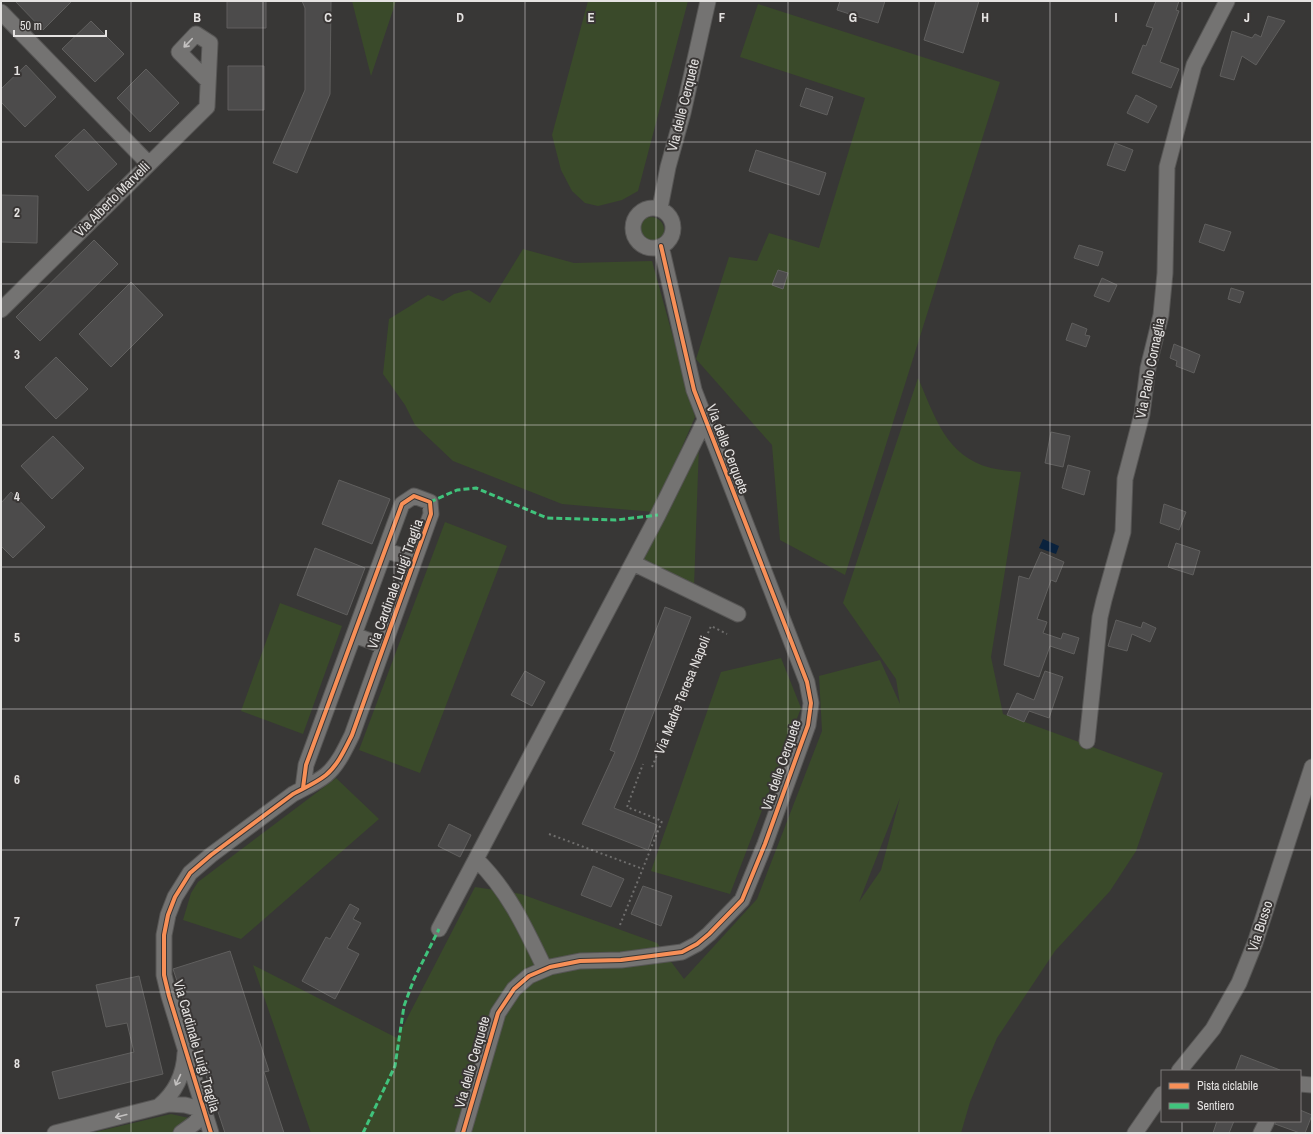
<svg xmlns="http://www.w3.org/2000/svg" width="1313" height="1134" font-family="'Archivo Narrow',sans-serif">
	<style>
		.green { fill: #3a4a2a; fill-rule: evenodd }
		.water { fill: #0a223d }
		.building { fill: #4c4b4b; stroke: #605f5e }
		.lines { fill: none; stroke-linecap: round; stroke-linejoin: round }
		.minor-casing { stroke: #575655; stroke-width: 17 }
		.path { stroke: #6f6e6d; stroke-width: 2; stroke-dasharray: 2 3; stroke-linecap: butt }
		.minor { stroke: #747372; stroke-width: 15 }
		.quiet { stroke: #40c37c; stroke-width: 3; stroke-dasharray: 6 3; stroke-linecap: butt }
		.cycleway-casing { stroke: #393635; stroke-width: 6 }
		.cycleway { stroke: #f78f57; stroke-width: 4 }
		.oneway { stroke: #c3c1c0 }
		.grid { fill: none; stroke: #e5e3e2; stroke-width: 1; stroke-opacity: 0.55 }
		.labels { text-anchor: middle; stroke-width: 4; stroke-linejoin: round; paint-order: stroke }
		.street-label { font-size: 14px; fill: #e5e3e2; stroke: #393635 }
		.grid-label { font-size: 13px; text-anchor: middle; font-weight: bold; fill: #e5e3e2; stroke: #393635; stroke-width: 4; stroke-linejoin: round; paint-order: stroke }
	</style>
	<rect width="100%" height="100%" fill="#383736"/>
	<path class="green" d="M352 1H396L371 76Z
		M588 1H688L638 191 622 200 598 206 585 203 572 191 561 170 552 135Z
		M758 4 1000 82 845 575 780 540 772 445 696 359 729 257 757 261 769 233 819 248 865 98 740 57Z
		M638 230a13 13 0 1 1 26 0a13 13 0 1 1-26 0Z
		M523 249 574 263 652 261 695 417 654 512 562 504 453 461 415 425 405 405 383 374 389 319 428 295 443 301 454 294 469 290 490 303Z
		M918 378C935 416 945 456 991 468 1000 470 1011 471 1021 472L991 657 1003 714 1163 773 1136 851 1110 891 1055 951 997 1038 970 1102 961 1133H311L253 965 397 1038 475 887 521 894 657 943 684 979 757 899 822 731 819 676 880 660 900 704 896 679 843 603ZM900 798 881 870 859 902Z
		M699 444 694 587 641 559Z
		M445 522 507 546 420 773 359 750Z
		M280 603 342 626 303 734 241 711Z
		M781 658 801 708 730 894 651 871 721 672Z
		M336 778 379 819 241 939 183 920 191 893 198 882Z
		M171 1114 189 1118 178 1132 91 1133Z"/>
	<path class="water" d="M1043 539 1059 546 1056 554 1039 548Z"/>
	<path class="building" d="M15 1H72L43 30Z
		M227 1H266V28H227Z
		M302 1H331L330 94 297 173 273 163 305 90V8Z
		M840 1H885L878 23 837 10Z
		M936 1H979L963 53 924 40Z
		M1156 1H1179L1176 10 1179 11 1160 62 1179 69 1171 88 1132 73 1143 45 1146 46 1153 28 1146 26Z
		M1268 16 1285 21 1256 65 1242 56 1234 80 1220 76 1232 31 1252 38 1255 34 1261 37Z
		M91 21 124 54 95 82 62 49Z
		M26 65 56 97 25 127 1 102V89Z
		M228 66H264V110H228Z
		M146 69 179 103 150 132 117 98Z
		M806 88 833 97 827 115 800 106Z
		M1136 95 1157 106 1148 123 1127 113Z
		M84 129 117 164 88 191 55 156Z
		M1115 143 1133 150 1125 171 1107 165Z
		M756 150 826 173 819 195 749 171Z
		M1 195 38 196 37 243 1 242Z
		M1205 224 1231 232 1224 251 1199 242Z
		M94 240 118 264 40 341 16 317Z
		M1079 245 1103 252 1098 266 1074 258Z
		M778 270 788 273 783 289 772 285Z
		M1102 278 1117 285 1109 302 1094 296Z
		M131 282 163 315 111 367 79 334Z
		M1231 288 1244 292 1240 303 1228 299Z
		M1072 323 1087 329 1085 335 1090 336 1086 347 1066 340Z
		M1174 344 1200 355 1194 373 1176 366 1177 361 1170 358Z
		M56 357 88 389 56 419 25 387Z
		M1051 432 1070 436 1063 467 1045 463Z
		M53 436 84 468 52 499 21 466Z
		M1068 465 1090 471 1084 495 1062 488Z
		M339 480 390 499 372 544 322 524Z
		M11 492 45 527 13 558 1 546V503Z
		M1164 504 1186 512 1179 530 1160 523Z
		M1176 543 1200 551 1193 575 1168 567Z
		M315 548 365 568 347 615 297 595Z
		M1041 552 1064 562 1056 582 1051 580 1037 619 1047 622 1043 633 1061 639 1063 633 1079 638 1074 654 1050 646 1039 677 1004 665 1019 576 1029 579Z
		M665 607 691 617 635 760 614 808 657 825 648 850 582 824 615 752 610 750Z
		M1116 620 1141 628 1143 622 1156 628 1150 642 1132 634 1127 651 1108 646Z
		M525 671 545 682 532 706 511 695Z
		M1045 671 1063 677 1049 718 1029 711 1024 722 1007 715 1017 693 1034 700Z
		M449 824 471 835 460 857 438 846Z
		M593 866 624 879 611 907 581 895Z
		M643 886 672 896 661 926 631 914Z
		M350 904 359 909 353 919 361 923 347 948 359 954 335 999 302 981 326 937 330 939Z
		M230 951 269 1071 264 1072 284 1133H225L192 1033 194 1032 173 969Z
		M139 976 163 1074 59 1099 52 1072 134 1052 127 1023 106 1027 96 985Z
		M1241 1055 1280 1070V1071H1235Z
		M1300 1110 1312 1115 1305 1133H1300L1275 1124 1276 1121H1300Z
		M1217 1121H1234L1229 1133H1213Z"/>
	<g class="lines">
		<g class="minor-casing">
			<path id="minor" d="M1 12 148 163
				M633 228a20 20 0 1 1 40 0a20 20 0 1 1-40 0Z
				M660 208 668 167 683 113 708 1
				M1 310 207 107 210 43 196 34 179 52 208 81
				M385 550 414 560
				M633 563 738 614
				M354 635 384 646
				M1087 741 1100 617 1104 600 1123 532 1125 479 1142 414 1148 368 1161 315 1165 273 1167 167 1194 65 1227 1
				M476 859C508 890 526 929 545 969
				M439 929 658 515 705 420
				M1179 1071 1213 1029 1239 983 1255 943 1312 767
				M1300 1084 1312 1085
				M159 1106C175 1093 184 1074 185 1053
				M55 1133 169 1104 185 1105 204 1110 195 1123 181 1133
				M211 1133 169 996 164 975V935L168 915 175 897 190 873 211 855 293 794C304 788 316 783 326 775 338 765 345 749 352 735L431 514 430 502 414 496 402 504 306 765 303 788
				M463 1133 498 1013 514 989 529 976 550 967 580 961 621 960 682 952 697 944 709 934 742 900 765 844 808 725 811 703 807 682 694 390 661 246
				M1135 1133 1162 1094
				M1261 1133 1267 1121"/>
		</g>
		<path class="path" d="M652 767 711 626 727 634
			M549 834 643 869
			M620 925 662 821 627 807 643 764"/>
		<use href="#minor" class="minor"/>
		<path class="quiet" d="M430 502 457 490 476 488 547 518 616 520 658 515
			M363 1133 395 1066 404 1006 414 979 439 929"/>
		<g class="cycleway-casing">
			<path id="cycleway" d="M211 1133 169 996 164 975V935L168 915 175 897 190 873 211 855 293 794C304 788 316 783 326 775 338 765 345 749 352 735L431 514 430 502 414 496 402 504 306 765 303 788
				M463 1133 498 1013 514 989 529 976 550 967 580 961 621 960 682 952 697 944 709 934 742 900 765 844 808 725 811 703 807 682 694 390 661 246"/>
		</g>
		<use href="#cycleway" class="cycleway"/>
	</g>
	<defs><path id="oneway-shaft" d="M-6 0H5M1.5-3L5.5 0L1.5 3" fill="none" stroke-width="1.6" stroke-linecap="round" stroke-linejoin="round"/></defs>
	<g class="oneway">
		<use href="#oneway-shaft" transform="translate(188 43) rotate(134)"/>
		<use href="#oneway-shaft" transform="translate(178 1080) rotate(115)"/>
		<use href="#oneway-shaft" transform="translate(121 1116) rotate(166)"/>
	</g>
	<path class="grid" d="M131 1V1133M263 1V1133M394 1V1133M525 1V1133M656 1V1133M788 1V1133M919 1V1133M1050 1V1133M1182 1V1071M1 142H1312M1 284H1312M1 425H1312M1 567H1312M1 709H1312M1 850H1312M1 992H1312M1182 1121V1133"/>
	<g class="labels">
		<g class="street-label">
			<text transform="translate(683 105) rotate(-76)" y="5">Via delle Cerquete</text>
			<text transform="translate(112 199) rotate(-45)" y="5">Via Alberto Marvelli</text>
			<text transform="translate(1150 368) rotate(-79)" y="5">Via Paolo Cornaglia</text>
			<text transform="translate(728 449) rotate(69)" y="5">Via delle Cerquete</text>
			<text transform="translate(395 584) rotate(-70)" y="5">Via Cardinale Luigi Traglia</text>
			<text transform="translate(682 695) rotate(-68)" y="5">Via Madre Teresa Napoli</text>
			<text transform="translate(781 765) rotate(-71)" y="5">Via delle Cerquete</text>
			<text transform="translate(1260 926) rotate(-72)" y="5">Via Busso</text>
			<text transform="translate(197 1046) rotate(74)" y="5">Via Cardinale Luigi Traglia</text>
			<text transform="translate(472 1062) rotate(-74)" y="5">Via delle Cerquete</text>
		</g>
	</g>
	<g class="grid-label">
		<text x="197" y="22">B</text>
		<text x="328" y="22">C</text>
		<text x="460" y="22">D</text>
		<text x="591" y="22">E</text>
		<text x="722" y="22">F</text>
		<text x="853" y="22">G</text>
		<text x="985" y="22">H</text>
		<text x="1116" y="22">I</text>
		<text x="1247" y="22">J</text>
		<text x="17" y="75">1</text>
		<text x="17" y="217">2</text>
		<text x="17" y="359">3</text>
		<text x="17" y="501">4</text>
		<text x="17" y="642">5</text>
		<text x="17" y="784">6</text>
		<text x="17" y="926">7</text>
		<text x="17" y="1068">8</text>
	</g>
	<rect width="1313" height="1134" fill="none" stroke="#e5e3e2" stroke-width="4"/>
	<rect x="1161" y="1070" width="140" height="52" fill="#393635" stroke="#7e7b7a"/>
	<rect x="1169" y="1083" width="20" height="6" fill="#f78f57" stroke="#7e7b7a"/>
	<text x="1197" y="1090" font-size="12" fill="#e5e3e2">Pista ciclabile</text>
	<rect x="1169" y="1103" width="20" height="6" fill="#40c37c" stroke="#7e7b7a"/>
	<text x="1197" y="1110" font-size="12" fill="#e5e3e2">Sentiero</text>
	<path d="M14 30v6h92v-6" fill="none" stroke="#e5e3e2" stroke-width="2"/>
	<text x="20" y="30" font-size="12" fill="#e5e3e2" stroke="#393635" stroke-width="3" paint-order="stroke">50 m</text>
</svg>
